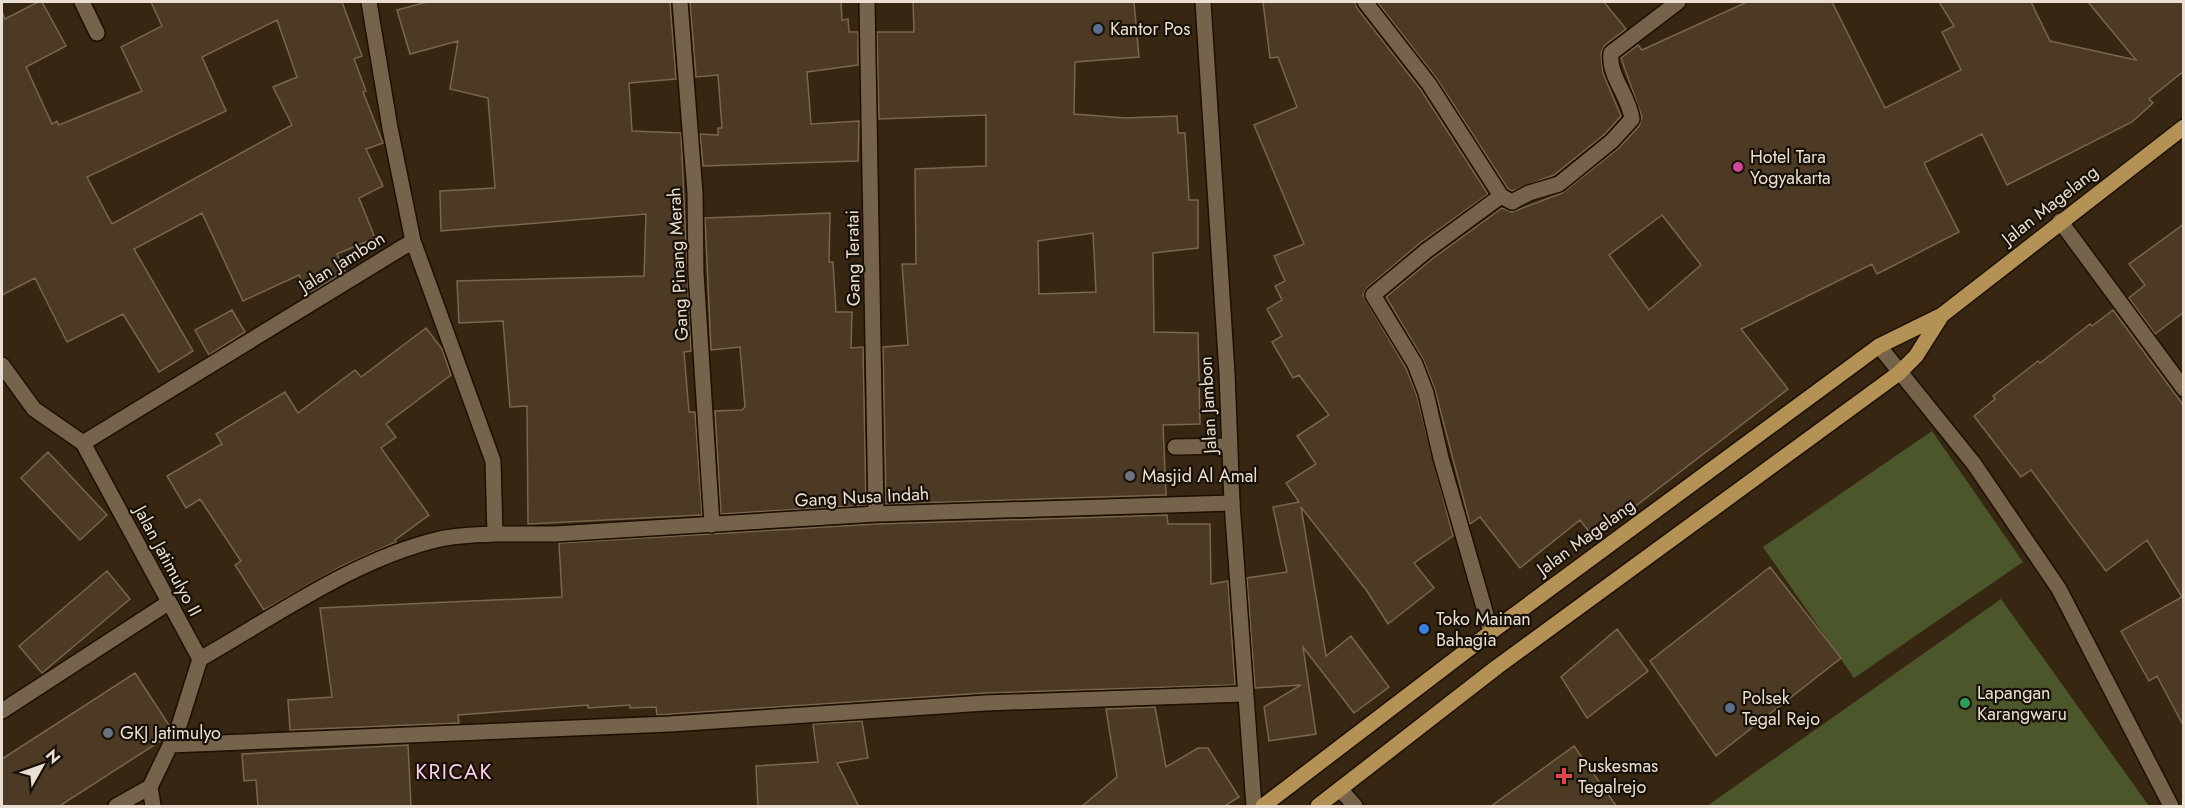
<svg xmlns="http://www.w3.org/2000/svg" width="2185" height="808" font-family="Jost,sans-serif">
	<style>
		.green { fill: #4b572a }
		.building { fill: #4c3a24; stroke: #78664e; stroke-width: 1.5; fill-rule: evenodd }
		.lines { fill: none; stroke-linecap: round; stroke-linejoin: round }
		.minor-casing { stroke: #1e0f00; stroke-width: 18 }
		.secondary-casing { stroke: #1e0f00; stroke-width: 18 }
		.primary-casing { stroke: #1e0f00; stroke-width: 18 }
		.minor { stroke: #76634c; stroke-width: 15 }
		.secondary { stroke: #76634c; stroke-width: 15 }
		.primary { stroke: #b49256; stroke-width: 15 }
		.service-dot { fill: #5c6f8a; stroke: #181108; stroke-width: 2 }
		.hotel-dot { fill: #d1479c; stroke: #181108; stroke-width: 2 }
		.worship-dot { fill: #6b7280; stroke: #181108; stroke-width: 2 }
		.shop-dot { fill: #3f7fe0; stroke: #181108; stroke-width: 2 }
		.leisure-dot { fill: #2e9e5b; stroke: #181108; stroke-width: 2 }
		.health-dot { fill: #e0444e; stroke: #181108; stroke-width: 2 }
		.labels { text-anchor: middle; stroke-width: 4.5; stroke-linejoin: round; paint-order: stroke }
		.poi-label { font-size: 18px; fill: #eadfd2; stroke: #181108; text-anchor: start }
		.street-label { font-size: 18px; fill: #eadfd2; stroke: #181108 }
		.quarter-label { font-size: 21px; letter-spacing: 1.5px; fill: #fcd0ea; stroke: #181108 }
	</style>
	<rect width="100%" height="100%" fill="#372611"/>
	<path class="green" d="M1932 431 2023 562 1854 678 1763 547Z
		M2001 599 2149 806H1707Z"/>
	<path class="building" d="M38 2H42L66 46 26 67 52 124 57 121 59 125 142 91 121 47 162 26 151 2H342L362 56 354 59 366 91 363 92 383 143 366 149 383 186 359 198 375 238 337 254 345 271 317 289 307 293 299 275 243 301 202 213 134 249 193 351 159 372 123 314 67 342 35 278 2 295V12L5 19ZM277 20 297 77 273 87 292 125 112 224 87 177 226 111 202 57Z
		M427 2H670L676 79 629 83 632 131 681 133 691 351 684 352 689 412H695L702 515 528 524 527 406 510 407 503 321 459 323 457 281 644 276 646 214 441 231 440 191 495 188 488 98 450 89 458 41 410 54 397 10Z
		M690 2H841L842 20 848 19 849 32H858V65L807 72 811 124 859 121 858 161 703 166 700 134 718 135V128H722L718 75 696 77Z
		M913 2H1134L1139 57 1075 62 1074 114 1125 118 1177 116 1178 133H1185L1189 200H1198V248L1153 253 1154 332 1198 333 1200 424 1163 425 1166 495 886 504 883 347 908 345 902 264H916L915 169 986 166V115L879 119 877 32H914ZM1093 233 1096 292 1039 294 1038 241Z
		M1263 2H1355L1357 8 1421 90 1488 194 1420 243 1367 288 1363 295 1406 368 1417 396 1453 536 1414 563 1434 588 1388 624 1367 591 1301 507 1326 656 1351 636 1389 687 1354 713 1303 647 1316 734 1269 741 1264 707 1301 685 1255 688 1247 578 1287 572 1273 507 1299 502 1286 483 1316 464 1297 436 1329 415 1299 375 1293 378 1272 342 1282 336 1267 309 1282 300 1275 286 1285 281 1274 256 1304 244 1254 125 1297 107 1278 57 1270 58Z
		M1377 2H1604L1626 29 1605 45 1601 53 1603 73 1621 116 1605 134 1554 175 1512 191 1508 189 1437 79Z
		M1747 2H1832L1885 108 1961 70 1942 32 1954 26 1939 2H2031L2050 41 2136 60 2088 2H2184V71L2149 99 2153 103 2132 122 2007 185 1982 134 1924 163 1959 232 1877 274 1872 264 1741 329 1788 389 1594 538 1580 520 1520 568 1480 517 1470 524 1435 390 1423 359 1386 297 1432 259 1502 208 1512 212 1562 193 1619 148 1639 126 1642 117 1621 58 1638 45 1642 50ZM1662 215 1701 265 1649 310 1609 255Z
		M830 213 829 262H833L836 312H852L851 348 863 347 866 505 721 514 715 411 742 410 745 407 740 347 711 350 705 218Z
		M2184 224V312L2155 334 2129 298 2145 285 2129 264Z
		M232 310 245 332 209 355 195 330Z
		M2113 310 2184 406V727L2157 676 2149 681 2121 631 2182 597 2147 540 2106 571 2031 470 2021 477 1974 416 1995 399 1993 396 2038 361 2040 363 2090 324 2092 326Z
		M426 328 442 349 451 375 386 424 396 437 381 448 429 515 395 540 396 542 342 566 264 610 235 565 241 561 200 499 186 508 167 476 222 444 216 434 285 392 298 413 355 370 361 377Z
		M48 452 107 515 80 540 21 478Z
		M1167 515 1168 524H1210L1211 584 1228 581 1235 685 985 693 657 715 656 707 630 708V705L588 708V705L458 715 459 723 290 730 288 700 332 697 320 608 562 597 559 543 876 524Z
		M1770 567 1841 658 1716 756 1650 661Z
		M107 571 130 599 42 673 19 646Z
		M1617 629 1648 671 1587 718 1561 677Z
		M135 673 169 725 162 740 58 807H2V759Z
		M1155 707 1166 767 1198 748H1208L1239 797 1223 807H1081L1117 777 1106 709Z
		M862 721 868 758 837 763 859 807H758L756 766 818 762 813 724Z
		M408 745 411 807H258L256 780 244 781 242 754Z
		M1574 746 1617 807H1490Z"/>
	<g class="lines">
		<g class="minor-casing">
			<path id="minor" d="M82 2 97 33
				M680 2 695 193 696 273 712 525
				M867 2 876 514
				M1365 2 1429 84 1501 196 1512 202 1529 193 1559 184 1612 141 1632 119C1629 95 1608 76 1611 53L1678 2
				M2060 221 2184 389
				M1879 346 1974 464 2059 589 2171 806
				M2 365 34 409 83 443 200 659 178 729 150 787 153 806
				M83 443 413 241 390 128 369 2
				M1175 447 1229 446
				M495 534H555L876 514 1232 503
				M1491 632 1441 458 1426 393 1415 364 1373 295 1426 251 1501 196
				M200 659C276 616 354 559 440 539 458 535 477 535 495 534L493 461 413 241
				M2 711 168 603
				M170 745 670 724 985 703 1244 694
				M1340 789 1355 806
				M116 806 150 787"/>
		</g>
		<g class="secondary-casing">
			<path id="secondary" d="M1203 2 1227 373 1232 503 1254 806"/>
		</g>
		<g class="primary-casing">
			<path id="primary" d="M1263 806 1491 632 1879 346 1942 315 2184 127
				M1318 806 1497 667 1899 373 1916 356 1942 315"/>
		</g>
		<use href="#minor" class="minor"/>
		<use href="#secondary" class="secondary"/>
		<use href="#primary" class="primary"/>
	</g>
	<g class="service-dot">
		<circle cx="1098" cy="29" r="6"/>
		<circle cx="1730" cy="708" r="6"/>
	</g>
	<circle class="hotel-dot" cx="1738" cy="167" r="6"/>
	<g class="worship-dot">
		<circle cx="1130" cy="476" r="6"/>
		<circle cx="108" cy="733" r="6"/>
	</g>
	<circle class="shop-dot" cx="1424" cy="629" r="6"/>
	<circle class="leisure-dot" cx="1965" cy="703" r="6"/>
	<path class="health-dot" d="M1561 767h6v6h6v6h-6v6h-6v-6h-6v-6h6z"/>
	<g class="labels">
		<g class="poi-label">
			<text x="1110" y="35">Kantor Pos</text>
			<text x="1750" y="163">Hotel Tara<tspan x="1750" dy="21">Yogyakarta</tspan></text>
			<text x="1142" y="482">Masjid Al Amal</text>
			<text x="1436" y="625">Toko Mainan<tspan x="1436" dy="21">Bahagia</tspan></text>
			<text x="1977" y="699">Lapangan<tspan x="1977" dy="21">Karangwaru</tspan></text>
			<text x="1742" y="704">Polsek<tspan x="1742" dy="21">Tegal Rejo</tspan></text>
			<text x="120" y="739">GKJ Jatimulyo</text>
			<text x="1578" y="772">Puskesmas<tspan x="1578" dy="21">Tegalrejo</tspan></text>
		</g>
		<g class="street-label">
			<text transform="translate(2050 205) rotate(-38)" y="6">Jalan Magelang</text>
			<text transform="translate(853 258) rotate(-91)" y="6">Gang Teratai</text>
			<text transform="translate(342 262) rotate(-32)" y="6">Jalan Jambon</text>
			<text transform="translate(678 264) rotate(-93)" y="6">Gang Pinang Merah</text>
			<text transform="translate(1208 405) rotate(-93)" y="6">Jalan Jambon</text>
			<text transform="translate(862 497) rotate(-3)" y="6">Gang Nusa Indah</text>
			<text transform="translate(1586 537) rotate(-36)" y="6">Jalan Magelang</text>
			<text transform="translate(168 561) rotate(62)" y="6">Jalan Jatimulyo II</text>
		</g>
		<g class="quarter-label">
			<text x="454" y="779">KRICAK</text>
		</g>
	</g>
	<rect width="2185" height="808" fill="none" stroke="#eadfd2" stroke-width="6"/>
	<g transform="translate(42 766) rotate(50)" stroke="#181108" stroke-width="4.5" paint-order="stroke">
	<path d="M0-4.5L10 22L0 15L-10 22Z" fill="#eadfd2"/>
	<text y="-9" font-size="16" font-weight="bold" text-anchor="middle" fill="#eadfd2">N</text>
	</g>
</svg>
